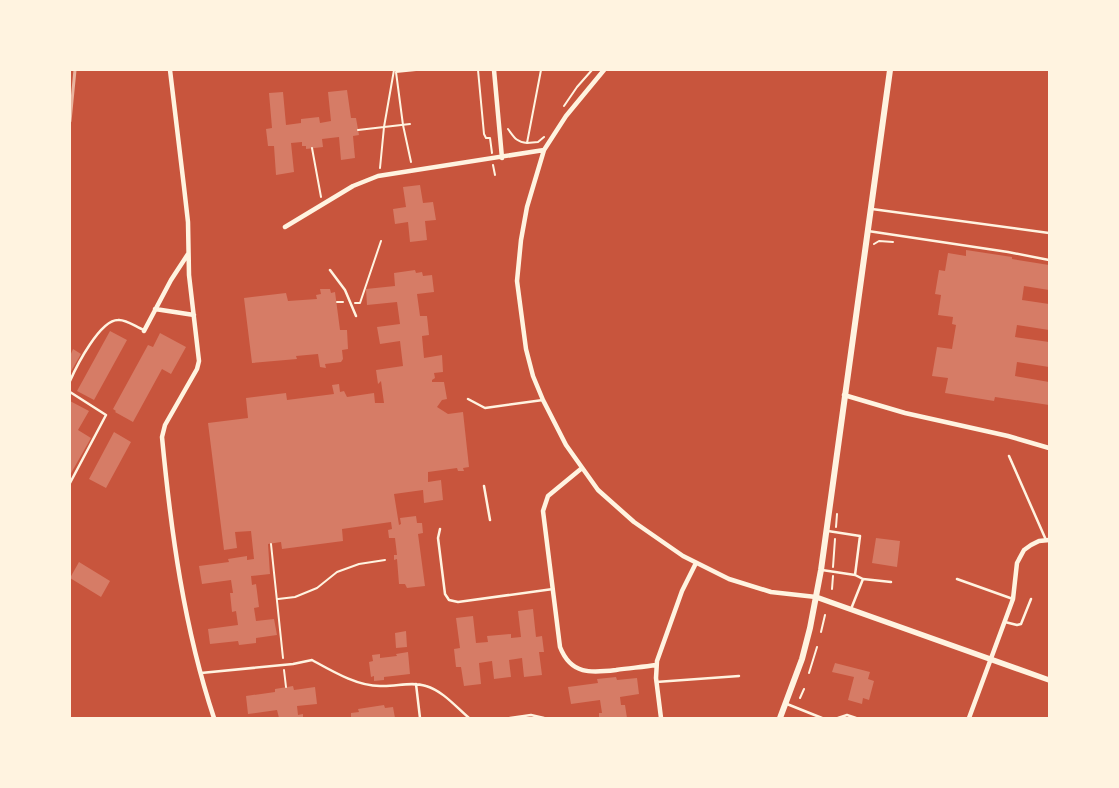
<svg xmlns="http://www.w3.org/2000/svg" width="1119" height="788" font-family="Montserrat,sans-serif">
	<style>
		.building { fill: #d67c66 }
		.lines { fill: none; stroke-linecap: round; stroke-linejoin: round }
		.path { stroke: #fff3e0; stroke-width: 2 }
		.service { stroke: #fff3e0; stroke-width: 2.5 }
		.minor { stroke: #fff3e0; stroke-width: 4.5 }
		.tertiary { stroke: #fff3e0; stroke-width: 5.5 }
		.secondary { stroke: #fff3e0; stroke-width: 6 }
		.rail { stroke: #e9b49f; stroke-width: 3 }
	</style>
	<rect width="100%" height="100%" fill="#c8553d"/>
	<path class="building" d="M347 90 351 118H356L359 135 353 136 355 158 341 160 339 137 322 139 323 147 306 149V146H302V142L291 143 294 172 276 175 274 146H268L266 129 272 128 269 93 283 92 286 125 301 123V119L319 117 320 123 331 121 328 92Z
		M420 185 423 203 433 202 436 220 425 221 427 240 410 242 408 222 395 224 393 209 406 207 403 187Z
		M966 250 1012 257V259L1049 265V290L1024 286 1022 300 1049 304V330L1017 325 1015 337 1049 342V367L1017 362 1015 376 1049 382V405L995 397 994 401 945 393 948 378 932 376 937 347 952 349 956 325 952 324 953 317 938 315 941 295 935 294 939 270 945 271 948 253 966 256Z
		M415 270 416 273 422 272 423 276 432 275 434 292 417 294 420 316H427L429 335 422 336 424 358 442 355 443 372 434 373 435 378 432 380V382H444L447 399 442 400 437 407 448 414 463 412 469 467 463 468 464 471H458L457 468 428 472V482L441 480 443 500 424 503 423 490 394 494 399 525 401 524 400 518 416 516 417 523H422L423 533 418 534 425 586 407 588 405 584H399L397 559 394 560V555H397L395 538H389L388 530 392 529 391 522 342 529 343 541 282 549 281 542 268 544 270 574 251 576 252 585 256 584 259 607 254 608 256 621 274 619 277 635 256 638V643L239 645 238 641 210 644 208 629 238 625 236 611 232 612 230 593H233L231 580 202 584 199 566 229 562 228 559 247 556V560L254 559 251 531 235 532 237 548 224 550 208 423 248 418 246 398 286 393 287 400 334 394 332 385 339 384 340 392 344 391 347 397 374 393 375 403H384L381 381 378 384 376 370 403 366 400 341 380 344 377 327 400 324 397 302 367 305 366 289 395 286 394 273Z
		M320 289H330L331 293 335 292 340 330H347L348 349 342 350 343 359 341 362 325 364 326 368 320 367 318 354 296 356 297 359 252 363 244 298 286 293 288 301 317 299 316 295 321 294Z
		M110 331 127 340 94 400 77 391Z
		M160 333 186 347 171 374 162 369 133 422 115 412 116 411 113 409 148 345 153 347Z
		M73 349 81 354 70 373V356Z
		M70 401 89 411 78 430 91 438 70 475Z
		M114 432 131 442 106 488 89 479Z
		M876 538 900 541 897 567 872 563Z
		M79 562 110 581 101 597 70 578Z
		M533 609 536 637 542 636 544 652H539L542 675 524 677 522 658 509 660 511 677 494 679 492 661 479 663 481 684 464 686 461 667H456L454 649 460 648 456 618 473 616 476 643 488 642 487 636 511 634V638L521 637 518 611Z
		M406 631 407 647 396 648 395 633Z
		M408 652 410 674 384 677V680L374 681V676L371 677 369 662 373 661 372 655 380 654V658L397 656 396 654Z
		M835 663 870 672 868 679 874 681 869 700 863 698 862 704 848 700 854 677 832 672Z
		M616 677 617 680 637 678 639 694 620 697 621 705H625L627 718H599V713H602L600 700 571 704 568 687 598 683 597 679Z
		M293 686 294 690 315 687 317 704 297 706 298 715 303 714V718H279L277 710 248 714 246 696 275 692V689Z
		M384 705 385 708 393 707 395 718H351V713L359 712 358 709Z"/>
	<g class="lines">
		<path class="path" d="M478 70 484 134 486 138H490L492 153
			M541 70 527 143 538 142 544 137
			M564 106 577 87 592 70
			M508 129C514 137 516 142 527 143
			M358 130 410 124
			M312 148 321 197
			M411 162 403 125 396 72 416 70
			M493 165 495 175
			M380 168 384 127 394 70
			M874 244 879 241 893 242
			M337 302H343
			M355 303H360L381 241
			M836 527 837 514
			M271 544 283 658
			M833 567 835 539
			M832 589 833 576
			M278 599 295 597 317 588 337 572 359 564 385 560
			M821 632 825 615
			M284 670 286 687
			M809 673 817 647
			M800 698 804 689"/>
		<path class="service" d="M872 209 1049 233
			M868 231 1008 252 1049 260
			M330 270 345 290 356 316
			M70 381C77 365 100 320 118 320 126 319 136 327 144 330
			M70 392 106 415 70 483
			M468 399 485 408 543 400
			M1009 456 1046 540
			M484 486 490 520
			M440 529 438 538 445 594 449 600 458 602 553 589
			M828 531 860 536 855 575
			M822 570 855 575 863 579 851 609
			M863 579 891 582
			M957 579 1013 599
			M1005 622 1017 625 1021 624 1031 599
			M201 673 293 664 312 660C332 671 357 686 380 686 396 687 411 681 426 686 443 691 456 707 469 718
			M656 682 739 676
			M416 684 420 718
			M787 704 822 718
			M510 718 531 715 544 718
			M838 718 847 715 856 718"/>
		<path class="minor" d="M170 70 184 187 188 222 189 275 199 361 197 369 165 425 162 437C171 532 184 628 214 718
			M494 70 502 158
			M604 70 566 116 544 150 527 207 521 240 517 281 526 349 533 376 543 400 566 445 598 490 634 522 683 556 729 579 771 592 816 597
			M285 227 353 186 378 176 544 150
			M155 309 194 315
			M144 331 171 280 188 254
			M844 395 905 413 1008 436 1049 448
			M582 468 548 496 543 511 560 647C571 675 591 673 616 670 630 668 643 667 656 665
			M661 718 656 678 657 661 682 591 696 563
			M969 718 1013 599 1017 563 1024 550 1031 545 1039 541 1049 540"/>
		<path class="tertiary" d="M816 597 1049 680"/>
		<path class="secondary" d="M780 718 802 659 810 628 821 570 890 70"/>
		<path class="rail" d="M70 121 75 70"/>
	</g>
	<rect width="1119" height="788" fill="none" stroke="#fff3e0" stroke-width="142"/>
</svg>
